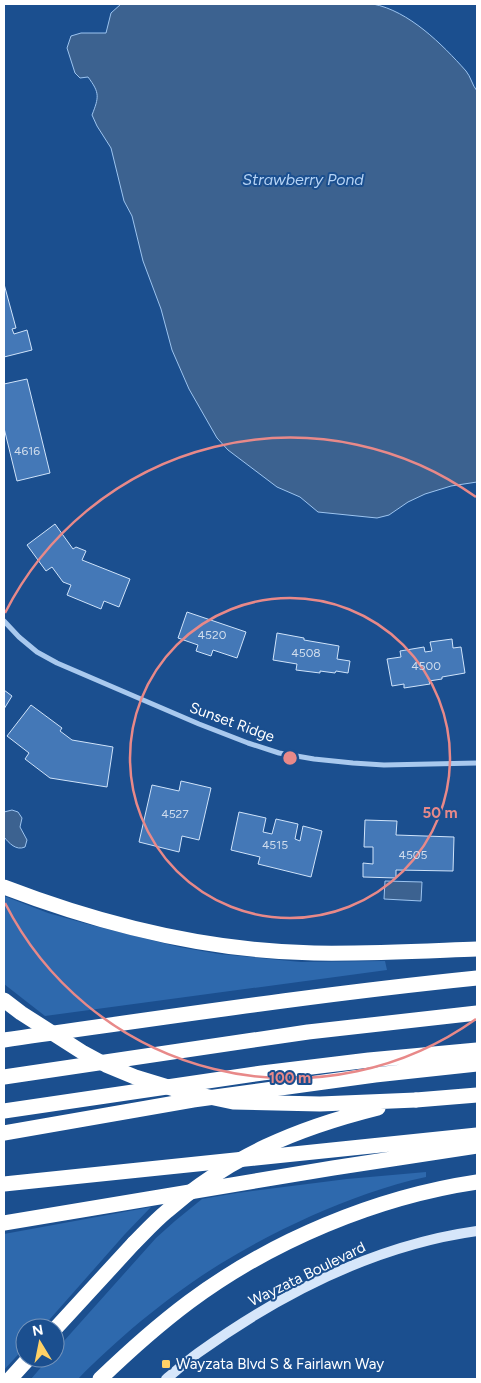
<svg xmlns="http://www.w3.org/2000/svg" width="481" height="1383" font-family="Figtree,sans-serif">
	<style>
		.green { fill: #2e69ad }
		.water { fill: #3c6290; stroke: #9cc4f0 }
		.building { fill: #4478b7; stroke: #cfe3fa }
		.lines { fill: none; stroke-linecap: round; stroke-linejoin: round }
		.street { stroke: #a9c9ee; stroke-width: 5 }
		.secondary { stroke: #d6e6fa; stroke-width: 10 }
		.highway { stroke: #fff; stroke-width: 15 }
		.highway-bridge { stroke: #fff; stroke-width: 15 }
		.ring { fill: none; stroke: #e88989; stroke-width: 2.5 }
		.poi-dot { fill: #ffd166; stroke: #1b4f8f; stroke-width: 2 }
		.labels { text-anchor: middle; stroke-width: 4; stroke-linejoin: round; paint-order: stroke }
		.number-label { font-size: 12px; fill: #d0dded }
		.street-label { font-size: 15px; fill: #fff; stroke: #1b4f8f }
		.poi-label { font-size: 15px; fill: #fff; stroke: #1b4f8f; text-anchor: start }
		.water-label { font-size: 16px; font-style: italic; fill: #b5d3f5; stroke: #1b4f8f }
		.centre { fill: #e88989; stroke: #1b4f8f; stroke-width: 2.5 }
		.ring-label { font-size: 15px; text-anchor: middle; font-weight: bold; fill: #e88989; stroke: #1b4f8f; stroke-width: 4; stroke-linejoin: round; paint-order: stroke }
	</style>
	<rect width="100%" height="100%" fill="#1b4f8f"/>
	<path class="green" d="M4 896 48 913 91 925 179 947 219 954 301 962 385 961 387 970 45 1016 4 984Z
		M426 1172V1177C387 1185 348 1200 311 1216 280 1230 249 1246 220 1264 170 1295 119 1337 78 1379H31L49 1358H55V1351L156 1238 175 1221 202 1199 237 1193 347 1179Z
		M151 1207 125 1234 42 1328H25V1347L4 1370V1234Z"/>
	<path class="water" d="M121 4H373C409 11 442 44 466 71 471 77 472 85 477 91V482L451 486 425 494 408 502 389 515 377 518 318 512 300 497 277 487 228 450 217 438 189 389 172 350 161 309 143 261 132 216 124 201 111 148 97 126 92 115C99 97 100 93 88 77L80 78 75 73 67 48 71 36 81 33H106L111 13Z
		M12 810 18 812 22 818 20 827 27 840 25 847C16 851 9 843 4 837V812Z
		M385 881 422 882 421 901 384 899Z"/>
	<path class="building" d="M4 284 16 328 12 329 14 334 27 330 32 350 4 357Z
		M27 379 50 473 17 481 4 428V384Z
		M55 524 73 549 76 547 86 551 82 560 130 579 119 607 104 601 101 609 67 595 71 585 63 582 52 567 46 571 27 545Z
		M187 612 246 632 237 658 213 650 211 656 196 651 198 645 178 638Z
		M277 633 304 638V640L339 646 337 659 350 661 348 673 336 671 335 673 320 671V673L296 670 297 664 273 660Z
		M452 639 453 648 461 647 465 673 442 677V679L429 681 430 684 404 688V684L392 686 387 659 401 657 400 651 424 647 425 652 432 651 430 642Z
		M4 690 12 696 4 709Z
		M31 705 62 728 60 731 72 740 113 747 107 787 50 778 25 759 29 753 7 736Z
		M181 781 211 788 199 840 182 836 179 852 139 842 152 785 179 791Z
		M239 812 266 818 263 832 272 834 276 819 298 824 295 839 300 841 303 826 322 831 311 877 258 864 260 857 231 850Z
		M365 820 397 821 396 835 454 837 453 871 396 870V878L363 877V863L373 864V847H364Z"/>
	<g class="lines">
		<path class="street" d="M4 621 19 637 37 652 57 663 199 724 248 743 279 753 314 759 353 763 384 765 477 763"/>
		<path class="secondary" d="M166 1379C177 1370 187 1361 198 1353 280 1294 376 1245 477 1231"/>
		<path class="highway" d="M4 887C103 925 208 951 314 953 368 954 423 951 477 949
			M4 1040C161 1018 319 994 477 978
			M4 1077 308 1032 477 1013
			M416 1100 477 1095
			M4 1111 262 1073 369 1060 477 1050
			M4 1133 193 1100 375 1075 477 1064
			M4 1184 477 1135
			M4 1223 333 1168 477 1146
			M55 1329 134 1243
			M10 1379 29 1358
			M100 1379C128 1352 157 1326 189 1302 271 1241 376 1197 477 1182"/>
		<path class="highway-bridge" d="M4 1000 21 1013 82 1052 106 1065 135 1077 181 1091 233 1102 320 1104 416 1100
			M134 1243C145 1232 155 1221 167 1211 230 1156 298 1128 378 1108"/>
	</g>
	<g class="ring">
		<circle cx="290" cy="758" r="160"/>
		<path d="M476 1019A320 320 0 0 1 5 903M5 613A320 320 0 0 1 476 497"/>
	</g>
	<rect class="poi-dot" x="161" y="1359" width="10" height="10" rx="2.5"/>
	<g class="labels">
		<g class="number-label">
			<text x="27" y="455">4616</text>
			<text x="212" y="639">4520</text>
			<text x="306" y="657">4508</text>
			<text x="426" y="670">4500</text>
			<text x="175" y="818">4527</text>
			<text x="275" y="849">4515</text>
			<text x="413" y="859">4505</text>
		</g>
		<g class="street-label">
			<text transform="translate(232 722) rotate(20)" y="5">Sunset Ridge</text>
			<text transform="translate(307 1274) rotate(-26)" y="5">Wayzata Boulevard</text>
		</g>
		<g class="poi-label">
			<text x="176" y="1369">Wayzata Blvd S &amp; Fairlawn Way</text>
		</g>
		<g class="water-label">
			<text x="303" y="185">Strawberry Pond</text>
		</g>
	</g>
	<circle cx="290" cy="758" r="8" class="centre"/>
	<g class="ring-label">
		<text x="440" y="818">50 m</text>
		<text x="290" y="1083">100 m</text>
	</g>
	<rect width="481" height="1383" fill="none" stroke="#ffffff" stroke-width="10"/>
	<g transform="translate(40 1343) rotate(350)"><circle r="24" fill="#1b4f8f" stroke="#7695bc"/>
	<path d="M0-4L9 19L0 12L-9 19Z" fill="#ffd166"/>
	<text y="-8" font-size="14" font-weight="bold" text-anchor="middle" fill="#ffffff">N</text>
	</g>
</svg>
